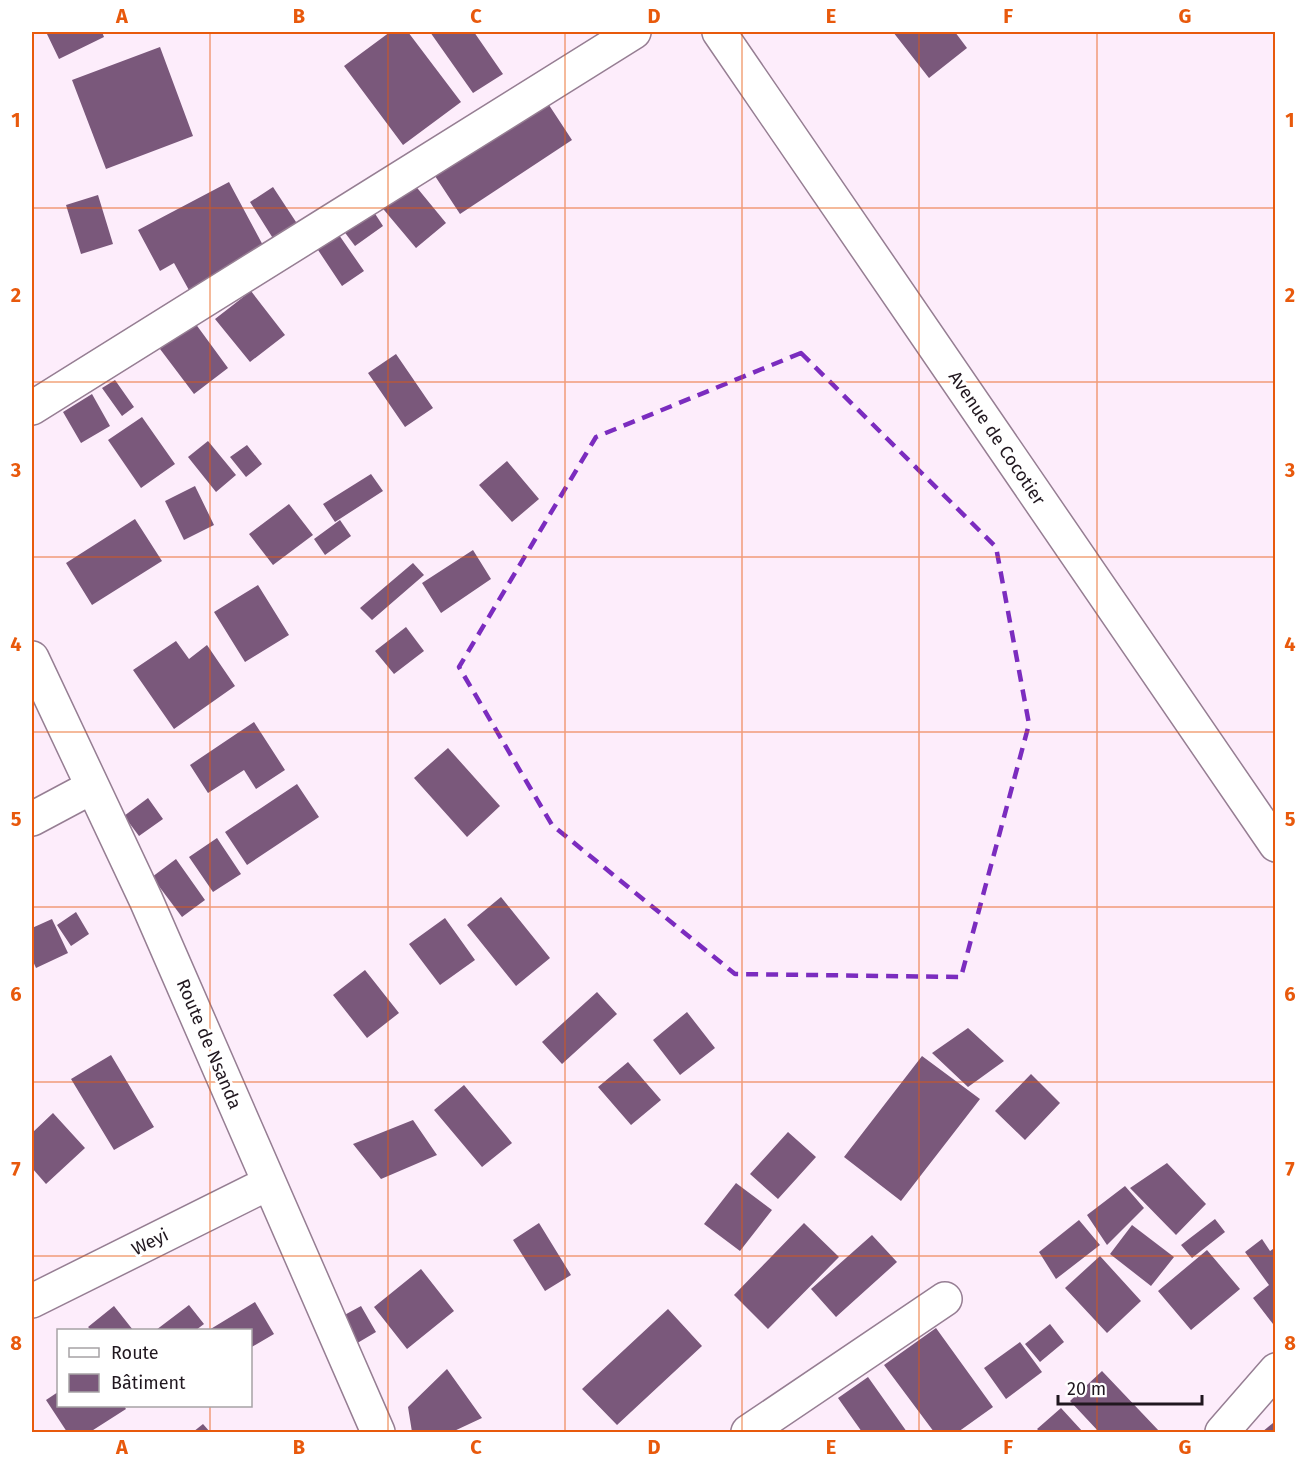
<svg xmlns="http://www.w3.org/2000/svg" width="1307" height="1464" font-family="'Fira Sans',sans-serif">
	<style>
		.building { fill: #7a587b }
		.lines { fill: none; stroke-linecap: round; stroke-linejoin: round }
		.minor-casing { stroke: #967e93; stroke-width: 36 }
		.minor { stroke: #fff; stroke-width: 33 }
		.marked { fill: none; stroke: #7b2cbf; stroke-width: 4.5; stroke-dasharray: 12 8; stroke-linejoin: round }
		.grid { fill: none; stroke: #e8590c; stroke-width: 1.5; stroke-opacity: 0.55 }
		.labels { text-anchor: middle; stroke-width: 6; stroke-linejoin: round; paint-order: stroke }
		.street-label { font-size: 18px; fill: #20171f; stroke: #fff }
		.neatline { fill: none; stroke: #e8590c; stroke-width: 2 }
		.grid-label { font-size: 20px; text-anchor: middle; font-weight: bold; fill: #e8590c }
	</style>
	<rect width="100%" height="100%" fill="#fdedfb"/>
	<path class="building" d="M46 32H102L104 37 59 59Z
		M390 32H408L461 102 403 145 344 66Z
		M430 32H474L503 74 473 93Z
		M893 32H955L967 48 929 78Z
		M160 47 193 136 106 169 72 80Z
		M547 102 572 140 460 214 435 176Z
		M409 178 446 223 416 248 379 204Z
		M229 182 266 251 190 292 174 263 160 271 138 230Z
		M273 187 298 225 274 240 250 202Z
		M98 195 113 244 81 254 66 205Z
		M372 209 383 226 355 246 343 230Z
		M339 235 364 271 342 286 318 250Z
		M251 291 285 335 250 362 215 319Z
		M195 323 228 368 194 394 160 349Z
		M396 354 433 408 405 427 368 373Z
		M115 380 134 407 122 416 102 388Z
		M92 394 110 426 81 443 63 412Z
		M142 417 175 464 141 488 108 440Z
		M208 441 236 475 216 492 188 457Z
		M247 445 262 464 246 477 230 457Z
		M507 461 539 499 512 522 479 485Z
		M371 474 383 491 335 522 323 504Z
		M195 486 214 525 184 540 165 501Z
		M289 504 313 535 273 565 249 534Z
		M135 519 162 561 92 605 66 563Z
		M340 520 351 536 325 555 314 539Z
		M473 550 491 579 441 613 422 583Z
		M413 563 424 575 372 620 360 608Z
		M258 585 289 635 245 662 214 612Z
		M406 627 424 651 394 674 375 651Z
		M176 641 189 659 207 645 235 686 174 729 133 670Z
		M254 722 285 770 256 789 244 770 208 793 190 765Z
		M448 748 500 806 467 837 414 778Z
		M297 784 319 817 247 865 225 832Z
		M148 798 163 819 139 836 124 816Z
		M217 838 241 874 213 892 189 857Z
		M176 859 205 900 182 917 152 877Z
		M501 897 550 958 516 986 467 925Z
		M76 912 89 934 71 946 57 925Z
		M445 918 475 960 440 985 409 944Z
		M52 919 68 953 36 968 32 959V928Z
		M365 970 399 1013 367 1038 333 995Z
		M597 992 617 1014 562 1064 542 1042Z
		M687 1012 715 1048 680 1075 653 1040Z
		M968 1028 1004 1061 968 1087 932 1053Z
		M111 1055 154 1127 114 1150 71 1079Z
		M922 1056 980 1099 901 1201 844 1157Z
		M628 1062 661 1100 631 1125 598 1087Z
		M1031 1074 1060 1103 1025 1140 995 1111Z
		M464 1085 512 1143 482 1167 434 1110Z
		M53 1113 85 1148 46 1184 32 1168V1133Z
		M413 1120 437 1155 381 1179 353 1144Z
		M788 1132 816 1157 778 1199 750 1174Z
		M1167 1163 1206 1204 1176 1235 1130 1188Z
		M736 1183 772 1210 740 1251 704 1224Z
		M1125 1186 1144 1208 1107 1245 1087 1215Z
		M1215 1219 1225 1232 1192 1258 1181 1245Z
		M1079 1220 1100 1245 1056 1279 1039 1252Z
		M539 1223 571 1275 545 1291 513 1240Z
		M804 1223 839 1257 768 1329 734 1295Z
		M1132 1225 1174 1257 1151 1286 1110 1254Z
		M872 1235 897 1262 836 1317 811 1289Z
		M1262 1239 1270 1251 1276 1247V1322L1273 1324 1253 1298 1269 1285 1245 1252Z
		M1207 1250 1240 1289 1191 1330 1158 1291Z
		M1100 1256 1141 1301 1107 1333 1065 1288Z
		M421 1269 454 1311 407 1349 374 1307Z
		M255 1302 274 1334 250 1348V1330H209Z
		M189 1305 204 1324 196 1330H156Z
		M114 1306 133 1330H91L88 1327Z
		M361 1306 376 1332 354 1345 339 1318Z
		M668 1309 702 1346 617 1425 582 1389Z
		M1050 1324 1064 1342 1040 1362 1025 1344Z
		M936 1328 993 1407 958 1432H934L884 1365Z
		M1020 1342 1042 1372 1006 1399 984 1368Z
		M447 1369 482 1418 452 1432H412L408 1407Z
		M1102 1371 1160 1432H1099L1070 1401Z
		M868 1377 907 1432H862L838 1398Z
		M58 1392V1406H124L126 1409 90 1432H67L46 1400Z
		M1061 1408 1083 1432H1040L1037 1429Z
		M1273 1423 1276 1425V1432H1262Z
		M203 1424 210 1432H193Z"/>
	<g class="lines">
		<g class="minor-casing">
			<path id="minor" d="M719 32 1276 845
				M32 408 634 32
				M32 658 146 900 378 1432
				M32 819 92 787
				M32 1301 269 1183
				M748 1432 945 1299
				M1222 1432 1276 1370"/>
		</g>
		<use href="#minor" class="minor"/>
	</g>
	<path class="marked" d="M801 353 996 547 1029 724 961 977 735 974 552 825 459 667 596 437Z"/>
	<path class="grid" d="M210 32V1330M388 32V1432M565 32V1432M742 32V1432M919 32V1432M1097 32V1432M32 208H1276M32 382H1276M32 557H1276M32 732H1276M32 907H1276M32 1082H1276M32 1256H1276M210 1406V1432"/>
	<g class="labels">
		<g class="street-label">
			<text transform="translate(997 438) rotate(56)" y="6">Avenue de Cocotier</text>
			<text transform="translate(209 1044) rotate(67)" y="6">Route de Nsanda</text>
			<text transform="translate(150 1242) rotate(-26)" y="6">Weyi</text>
		</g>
	</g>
	<rect width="1307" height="1464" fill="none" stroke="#ffffff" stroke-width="66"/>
	<rect x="57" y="1329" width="195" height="78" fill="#ffffff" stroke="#a6a2a5" stroke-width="1.5"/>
	<rect x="69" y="1348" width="30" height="9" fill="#ffffff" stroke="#a6a2a5" stroke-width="1.5"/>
	<text x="111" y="1359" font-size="18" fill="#20171f">Route</text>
	<rect x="69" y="1374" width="30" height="18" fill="#7a587b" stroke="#a6a2a5" stroke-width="1.5"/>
	<text x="111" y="1389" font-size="18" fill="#20171f">Bâtiment</text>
	<path d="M1058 1395v9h144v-9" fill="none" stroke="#20171f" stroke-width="3"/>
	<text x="1067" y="1395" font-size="18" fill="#20171f" stroke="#ffffff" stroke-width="4.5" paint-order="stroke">20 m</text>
	<rect x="33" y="33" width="1241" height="1398" class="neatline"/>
	<g class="grid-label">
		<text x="122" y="23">A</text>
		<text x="299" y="23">B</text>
		<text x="476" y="23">C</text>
		<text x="654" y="23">D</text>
		<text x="831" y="23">E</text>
		<text x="1008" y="23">F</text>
		<text x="1185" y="23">G</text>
		<text x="16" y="127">1</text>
		<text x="1290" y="127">1</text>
		<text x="16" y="302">2</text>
		<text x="1290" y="302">2</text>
		<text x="16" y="477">3</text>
		<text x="1290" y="477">3</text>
		<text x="16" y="651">4</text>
		<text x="1290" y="651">4</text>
		<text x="16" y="826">5</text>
		<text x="1290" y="826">5</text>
		<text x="16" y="1001">6</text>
		<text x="1290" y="1001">6</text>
		<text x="16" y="1176">7</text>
		<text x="1290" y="1176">7</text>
		<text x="16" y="1350">8</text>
		<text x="1290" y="1350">8</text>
		<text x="122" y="1454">A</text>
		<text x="299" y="1454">B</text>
		<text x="476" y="1454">C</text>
		<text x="654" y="1454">D</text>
		<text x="831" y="1454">E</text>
		<text x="1008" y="1454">F</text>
		<text x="1185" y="1454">G</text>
	</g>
</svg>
